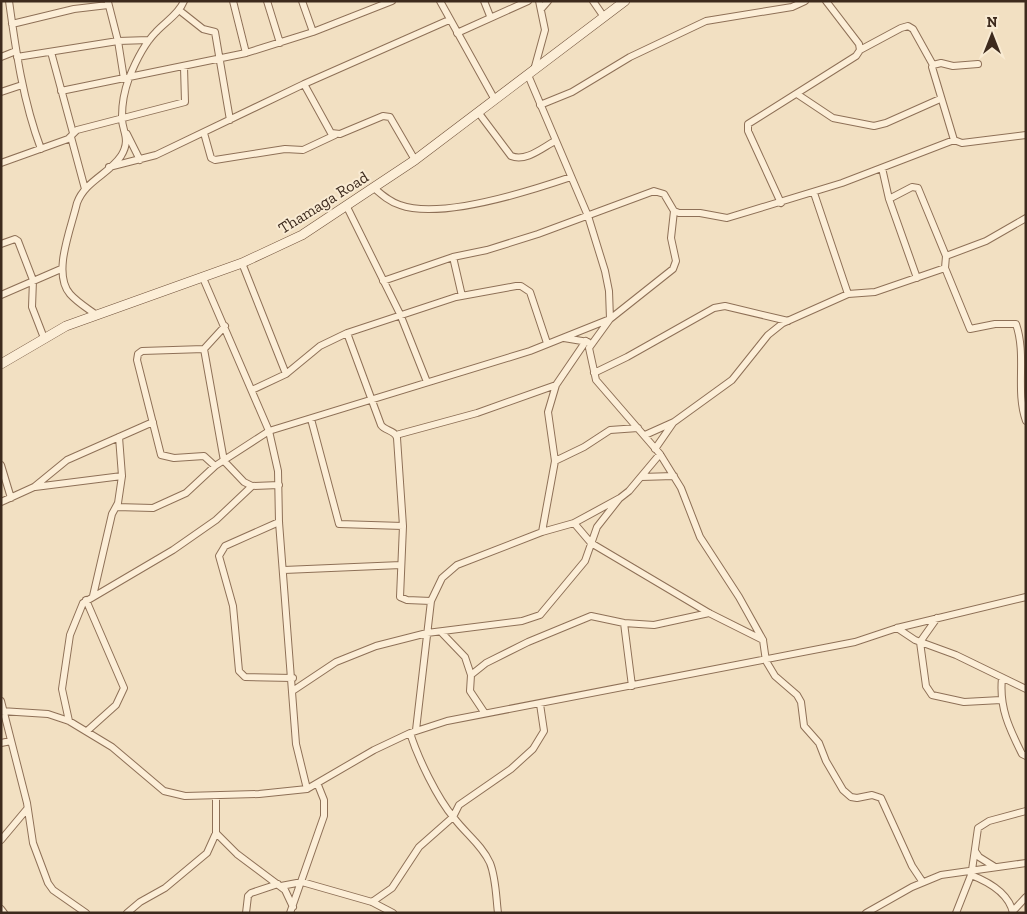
<svg xmlns="http://www.w3.org/2000/svg" width="1027" height="914" font-family="'Zilla Slab',serif">
	<style>
		.lines { fill: none; stroke-linecap: round; stroke-linejoin: round }
		.minor-casing { stroke: #8e7057; stroke-width: 8 }
		.secondary-casing { stroke: #70513a; stroke-width: 10 }
		.minor { stroke: #fceed7; stroke-width: 6 }
		.secondary { stroke: #fceed7; stroke-width: 9 }
		.labels { text-anchor: middle; stroke-width: 4; stroke-linejoin: round; paint-order: stroke }
		.street-label { font-size: 16px; fill: #3d2a1d; stroke: #f9ebd3 }
	</style>
	<rect width="100%" height="100%" fill="#f2e0c2"/>
	<g class="lines">
		<g class="minor-casing">
			<path id="minor" d="M9 1C16 52 23 101 41 149
				M233 1 246 53
				M267 1 280 43
				M302 1 313 32
				M440 1 495 100
				M484 1 490 16
				M593 1 604 17
				M108 2 118 41 124 79
				M541 9 548 1
				M179 10 203 29 215 32 230 120
				M12 24 74 9 108 5
				M457 33 528 1
				M860 50 901 28 908 26 913 29 933 65 932 67 954 140 962 143 1026 135
				M51 52 73 133
				M1 57 16 51
				M17 57 118 41 149 40
				M933 65 941 63 953 66 978 64
				M534 70 545 30 539 1
				M528 75 588 216 605 271 609 291 610 319 589 348 596 380 660 454 681 488 700 537 739 597 763 640 766 661 775 676 797 695 801 702 804 726 819 743 826 761 843 790 851 797 857 798 872 795 881 798 912 866 922 881
				M304 84 449 20
				M61 91 246 53 313 32 392 1
				M1 92 22 85
				M797 94 833 118 874 126 886 123 940 99
				M540 105 572 92 630 57 706 21 792 7 805 1
				M478 112 511 156C526 162 542 148 555 141
				M204 133 211 158 215 160 285 149 303 150 335 135
				M127 134 140 160
				M71 137 85 189
				M1 163 68 139 77 130 185 102 184 67
				M109 167 156 155 304 84 331 133 340 134 383 116 390 117 415 160
				M882 168 889 199 917 278
				M374 188C382 195 390 202 400 205 441 220 530 191 571 177
				M814 193 848 294
				M889 199 912 187 918 188 946 256
				M781 203 748 131V124L856 56 860 50 859 44 826 1
				M347 207 400 314 427 382
				M1026 218 986 241 946 256 945 268 970 329 995 324H1016C1027 356 1015 390 1026 421
				M1 244 15 239 18 241 33 280 32 307 44 338
				M453 257 462 296
				M242 263 286 374
				M203 278 269 431 278 471 279 522 296 744 307 789
				M383 281 453 257 487 250 538 234 654 191 664 194 674 211 679 213H700L727 218 842 183 954 140
				M1 295 61 269
				M95 314C87 308 77 302 70 294 52 273 71 229 77 203 85 181 109 174 121 156 132 138 121 131 122 116 122 104 125 89 129 78 135 63 144 44 156 32 165 22 179 14 184 1
				M225 326 204 349 224 461 244 482 252 486 279 485
				M347 333 381 425C385 431 395 430 397 438L403 526 400 597 407 600 431 601
				M564 338 588 342
				M204 349 142 351 138 354 137 360 161 455 174 458 204 456 215 466
				M594 373 627 357 714 308 725 306 788 321
				M252 390 286 374 320 346 347 333 456 297 516 286H521L530 292 547 343
				M311 419 339 524 403 526
				M396 435 477 413 556 385
				M645 435 674 422 732 380 768 335 783 323 848 294 875 292 945 268
				M655 449 673 423
				M555 461 584 447 610 430 638 428
				M1 465 11 498
				M641 477 674 476
				M35 487 122 476
				M1 502 34 487 67 460 153 422
				M116 507 153 508 186 493 215 466 269 431 530 351 610 319 673 269 676 261 671 238 674 211
				M279 522 225 546 219 556 233 606 239 671 245 677 293 678
				M574 523 591 543 709 613 763 640
				M542 532 555 461 548 412 556 385 586 341
				M284 570 401 565
				M93 596 112 514 118 503 122 476 119 437
				M86 600 124 688 116 705 87 731
				M937 618 920 642 926 686 932 695 964 702 1001 700
				M624 623 632 686
				M897 628 915 640 956 655 1026 689
				M441 632 465 657 471 675 470 691 484 712
				M471 675 486 663 528 642 591 616 624 623 654 625 709 613
				M1002 678C999 707 1009 728 1022 754L1026 756
				M294 690 336 662 376 646 427 633 522 621 540 615 585 561 597 527 619 499
				M1 701 27 803 33 843 48 883 53 890 86 913
				M1 711 48 714 69 721 112 747 164 791 185 796 259 794 307 789 374 750 410 733 447 721 855 642 897 628 1026 597
				M69 721 62 689 70 635 83 603 173 550 216 520 252 486
				M416 730 431 601 442 578 457 565 542 532 574 523 620 498 629 491 660 454
				M410 733C418 758 437 798 454 818 466 834 482 845 490 863 496 878 496 897 498 913
				M1 743 11 741
				M216 833 237 854 285 890 293 907
				M1 840 27 809
				M975 851 979 857 995 867
				M281 886 302 882 372 902 393 913
				M372 902 392 888 419 847 453 817 459 805 511 769 533 749 544 731 540 704
				M1 909 4 913
				M1013 911 1026 897
				M127 913 140 902 165 888 207 853 216 833V796
				M246 913 248 896 251 893 278 884
				M290 913 324 816V800L318 785
				M866 913 912 887 941 875 1026 863
				M956 913 971 875
				M1013 913C1009 893 989 882 971 875L972 870 978 828 989 821 1026 811"/>
		</g>
		<g class="secondary-casing">
			<path id="secondary" d="M1 364 66 326 242 263 302 235 415 160 625 1"/>
		</g>
		<use href="#minor" class="minor"/>
		<use href="#secondary" class="secondary"/>
	</g>
	<g class="labels">
		<g class="street-label">
			<text transform="translate(323 202) rotate(-32)" y="6">Thamaga Road</text>
		</g>
	</g>
	<rect width="1027" height="914" fill="none" stroke="#3d2a1d" stroke-width="5"/>
	<g transform="translate(992 35)" stroke="#f9ebd3" stroke-width="4" paint-order="stroke">
	<path d="M0-4L9 19L0 12L-9 19Z" fill="#3d2a1d"/>
	<text y="-8" font-size="14" font-weight="bold" text-anchor="middle" fill="#3d2a1d">N</text>
	</g>
</svg>
